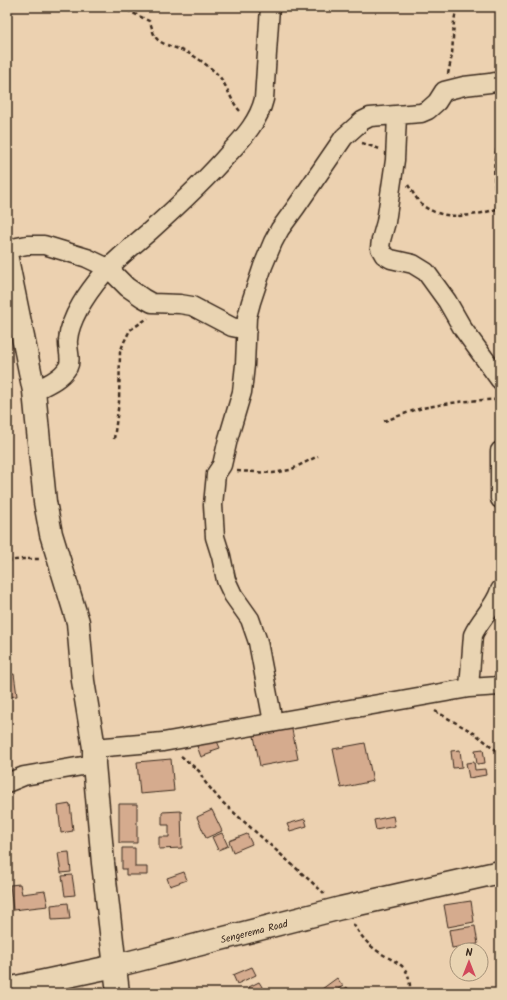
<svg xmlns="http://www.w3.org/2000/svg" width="507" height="1000" font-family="Kalam,sans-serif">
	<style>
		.building { fill: #d5ab8e; stroke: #3b2a1e }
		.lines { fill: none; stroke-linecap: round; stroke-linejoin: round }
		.minor-casing { stroke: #3b2a1e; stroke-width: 21 }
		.tertiary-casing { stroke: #3b2a1e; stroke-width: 25 }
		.secondary-casing { stroke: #3b2a1e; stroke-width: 25 }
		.path { stroke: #3b2a1e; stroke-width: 2.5; stroke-dasharray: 4 3; stroke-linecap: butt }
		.minor { stroke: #e9d4b2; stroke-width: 18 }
		.tertiary { stroke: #e9d4b2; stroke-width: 22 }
		.secondary { stroke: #e9d4b2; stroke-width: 22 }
		.labels { text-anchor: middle; stroke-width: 3; stroke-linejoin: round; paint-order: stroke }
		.street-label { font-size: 10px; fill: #3b2a1e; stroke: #e9d4b2 }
	</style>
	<rect width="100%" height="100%" fill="#ecd1b0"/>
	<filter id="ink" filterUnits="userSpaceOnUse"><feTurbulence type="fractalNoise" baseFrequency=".025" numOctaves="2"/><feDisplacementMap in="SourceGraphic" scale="8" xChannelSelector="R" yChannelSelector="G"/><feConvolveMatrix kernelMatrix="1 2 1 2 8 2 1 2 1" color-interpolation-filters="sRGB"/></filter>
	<g filter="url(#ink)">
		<path class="building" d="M14 674 17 696 7 697V675Z
			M291 725 298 759 260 766 253 731Z
			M216 739 220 748 211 751 212 753 201 757 197 746Z
			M365 743 373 781 341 788 333 749Z
			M483 749 485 763 477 764 475 750Z
			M460 750 462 767 453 768 451 751Z
			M171 759 174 791 140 794 137 762Z
			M474 762 475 770 485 769 486 775 469 778 466 763Z
			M70 804 73 831 61 833 58 806Z
			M119 804H137V843H119Z
			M212 810 222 831 206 838 197 817Z
			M181 811 182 848 159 849V837H169V825H162V812Z
			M393 816 395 826 376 830 374 820Z
			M305 819 307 826 290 831 287 824Z
			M222 833 228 846 218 850 212 837Z
			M247 834 252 844 233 852 229 841Z
			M122 848H135V867H147V875H126V869H122Z
			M69 852 71 872 61 873 58 853Z
			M184 872 187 880 170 886 167 878Z
			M72 875 75 895 65 896 62 876Z
			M20 884 22 894 45 891 48 906 13 910 10 885Z
			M471 901 474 922 448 927 444 905Z
			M68 903 70 919 52 920 51 905Z
			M475 926 478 944 452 948 449 930Z
			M252 967 256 975 237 984 233 975Z
			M337 978 343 986 332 993H325L322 989Z
			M259 982 264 990 259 993H248L251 991 249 987Z
			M347 987 351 993H342L341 991Z
			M84 988 85 993H50V990Z"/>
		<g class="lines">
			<g class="minor-casing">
				<path id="minor" d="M397 116 395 160 386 222 381 240 380 248 384 255 391 259 413 264 426 272 447 301 463 329 500 380
					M7 249 27 245H44L87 258 108 268 127 287 143 298 152 303 180 304 192 306 232 327 247 330
					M34 391C46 385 61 379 68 367 72 359 67 348 68 340 70 316 89 291 103 274 117 258 134 245 150 231 178 206 206 180 230 152 245 136 259 120 264 99L270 7
					M500 451V499
					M469 688 473 635C480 619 495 607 500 590
					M273 722 258 642 250 619 233 595 226 580 221 556 215 537 213 505 216 474 222 465 228 439 242 392 245 365 247 317 251 302 263 266 273 242 280 229 296 207 344 137 362 121 370 117 421 113 428 110 437 102 444 91 464 86 490 83 500 81
					M94 748 163 742 469 688 500 686
					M7 783 24 776 94 764"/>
			</g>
			<g class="tertiary-casing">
				<path id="tertiary" d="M7 259 34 391 45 502 51 534 78 622 83 681 94 748V764L103 863 118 993"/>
			</g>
			<g class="secondary-casing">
				<path id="secondary" d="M7 989 115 966 341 908 500 872"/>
			</g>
			<path class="path" d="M121 7 149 21C153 27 152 35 158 40 167 47 180 48 190 54 198 58 210 67 217 74 228 85 230 102 242 113
				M448 74 452 55 454 21 457 7
				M362 143 380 149
				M408 185C412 191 417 200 422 205 444 222 476 216 500 208
				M497 209C495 185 491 161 500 138
				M384 421C397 417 410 411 423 408 448 403 474 399 500 400
				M114 439 119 402 120 352 124 342 130 330 148 318
				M237 471 273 473 290 470 318 456
				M7 561 23 559H40
				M435 711 474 733 500 753
				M181 756 199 771 205 782 221 801 325 894
				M353 924C360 934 366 943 376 950 397 965 411 962 410 993"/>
			<use href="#minor" class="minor"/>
			<use href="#tertiary" class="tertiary"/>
			<use href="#secondary" class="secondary"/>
		</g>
	</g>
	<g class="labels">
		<g class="street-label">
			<text transform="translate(254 931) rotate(-14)" y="4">Sengerema Road</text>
		</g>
	</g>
	<rect width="507" height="1000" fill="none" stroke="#e9d4b2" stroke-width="24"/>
	<rect x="12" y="12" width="483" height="976" fill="none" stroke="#3b2a1e" stroke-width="1.5" filter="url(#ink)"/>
	<g transform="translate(469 962)"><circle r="19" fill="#e9d4b2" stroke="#a39077"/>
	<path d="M0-3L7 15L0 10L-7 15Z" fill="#d1495b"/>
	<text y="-6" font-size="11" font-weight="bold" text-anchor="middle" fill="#3b2a1e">N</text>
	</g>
</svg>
